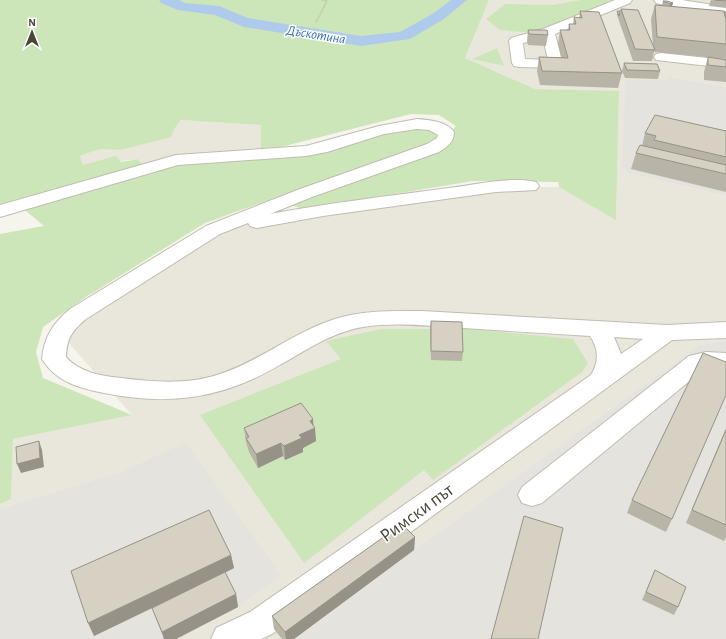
<svg xmlns="http://www.w3.org/2000/svg" width="726" height="639" font-family="'Alegreya Sans',sans-serif">
	<style>
		.residential { fill: #e9e6db; fill-rule: evenodd }
		.industrial { fill: #e5e3de }
		.green { fill: #cce6b9 }
		.lines { fill: none; stroke-linecap: round; stroke-linejoin: round }
		.river { fill: #afcbec; fill-rule: evenodd }
		.minor-casing { stroke: #c0bcb0; stroke-width: 2 }
		.path { stroke: #c1baa2; stroke-width: 1.5; stroke-dasharray: 1 1; stroke-linecap: butt }
		.minor { fill: #fff; fill-rule: evenodd }
		.wall { fill: #b8b4a8 }
		.shaded-wall { fill: #969288 }
		.building { fill: #d6d1c3; stroke: #969288 }
		.labels { text-anchor: middle; stroke-width: 3; stroke-linejoin: round; paint-order: stroke }
		.far-water-label { font-size: 14px; font-style: italic; fill: #3a6fae; stroke: #fff }
		.near-street-label { font-size: 19px; fill: #49453a; stroke: #fff }
	</style>
	<rect width="100%" height="100%" fill="#f5f4ed"/>
	<path class="residential" d="M489 0H580L552 5 505 4 486 19 621 0H726V87L665 76 667 81 629 173 726 196V341L699 345 414 550 295 639H176L186 444 120 472 14 504 0 510V504L11 499 13 439 132 415 68 342 66 332 90 309 227 227 318 211 510 187H559L616 219 619 92 535 89 465 58ZM497 48 503 66 473 59Z
		M181 120 262 125 261 152 142 165 138 159 83 165 80 156 100 149 120 150 173 129Z"/>
	<path class="industrial" d="M665 76 726 87V196L629 173 622 169 626 80 667 81Z
		M726 341V639H295L414 550 699 345Z
		M186 443 281 575 238 607 176 639H0V510L14 504 120 472Z"/>
	<path class="green" d="M0 0H489L465 58 535 89 619 91 616 220 559 187 558 182 473 181 304 209 283 203 438 145 456 126 439 115 411 114 261 152V125L181 120 174 129 171 137 120 150 100 149 80 156 83 165 116 156 121 162 138 159 142 165 0 204Z
		M580 0H621L536 33 500 30 486 19 505 4 552 5Z
		M497 48 504 66 472 59Z
		M414 125 434 127 439 137 417 150 372 163 205 223 86 297 43 327 36 352 43 378 132 415 13 439 11 499 0 504V234L44 226 20 206 193 160 280 156Z
		M381 329H468L573 339 588 363 582 372 433 480 424 470 304 563 200 415 341 359 326 341Z"/>
	<g class="lines">
		<path class="river" d="M159 0H179L185 3 219 6 248 18 361 36 400 32 434 13 451 0H467L444 19 410 39 361 46 244 27 215 15 178 10 161 3Z"/>
		<g class="minor-casing">
			<path id="minor" d="M615 0H632L630 3 555 34 563 64 561 67 556 68 519 67 514 66 512 63 509 41 511 38 543 29ZM543 38 548 60 525 59 523 43Z
				M654 0H682L726 7V15L660 4 656 3Z
				M661 53 726 60V68L656 60 654 57 656 54Z
				M417 119C429 120 446 121 454 132 454 142 447 147 439 152L312 197 270 214C329 203 389 196 448 188 473 185 512 176 536 182L539 186 536 190 496 192 323 216 257 228 250 226 248 223 220 234 86 319C71 332 67 338 66 357 79 372 101 376 121 378 153 382 189 385 220 374 260 361 294 332 335 319 363 310 393 311 422 311L667 325 726 322V338L672 340 272 634 261 639H211L216 628 250 612 591 375C599 362 599 349 590 336 548 333 506 331 463 328 430 326 396 322 363 327 332 332 305 351 278 366 221 399 169 406 104 393 79 388 56 382 42 359 44 337 53 323 70 309L206 226 300 189 427 144 437 138 438 135 429 130 417 129 384 134 327 152 306 156 178 165 0 217V205L176 155 306 146 379 126ZM614 337 643 339 621 354Z
				M706 352 726 353V369H704L542 503 532 506 522 503 518 495 522 487 689 356Z"/>
		</g>
		<path class="path" d="M316 22 327 1 322 0"/>
		<use href="#minor" class="minor"/>
	</g>
	<path class="wall" d="M711 0H726V8L709 6Z
		M663 1 673 3 672 6 726 12V59L654 52 652 61H633L617 15V11H620L621 9 653 46 651 19 655 5 666 6 662 5Z
		M580 11 622 73 618 88 540 85 537 71 539 57H561L558 44 560 30H568L569 24H573L574 17 579 18Z
		M528 30 548 35 546 46 528 45 527 41Z
		M708 57 726 60V82L704 80V72Z
		M624 63 660 71 658 79 625 78 622 71Z
		M726 131V192L631 169 636 153 642 146 645 133Z
		M431 321 463 352 462 361 431 360 430 330Z
		M313 419 316 441 303 448V452L285 460 283 456 258 468 249 452 247 445 246 442 244 428Z
		M726 428V537L724 541 686 523Z
		M632 500 672 519 666 532 627 513Z
		M415 537 414 550 294 639H282L274 629 272 616Z
		M231 555 234 568 225 573 236 594 238 607 176 639H164L152 608 159 605 94 636Z
		M655 570 678 607 674 615 642 600Z"/>
	<path class="shaded-wall" d="M673 3 672 6 669 7 670 4Z
		M313 419V429L315 428 316 441 303 448V452L285 460 284 446 299 435 310 421Z
		M39 441 42 450 44 467 21 473 17 464Z
		M281 443 283 456 258 468 256 454Z
		M415 537 414 550 294 639H286L285 632Z
		M231 555 234 568 94 636 88 623Z
		M236 594 238 607 176 639H164L162 632Z"/>
	<path class="building" d="M715 0H726V1Z
		M663 1H667L673 3 670 4Z
		M655 5 724 11 726 20V44L657 37Z
		M621 9 638 10 655 50 635 49Z
		M580 11 599 12 622 73 542 71 539 57 568 58 560 30H570L569 24H576L574 17 582 18Z
		M617 11H620L619 16Z
		M724 12H726V16H725Z
		M528 30H547L548 35 529 34Z
		M708 57 726 60V67L708 65Z
		M624 63 657 64 660 71 627 70Z
		M655 115 726 131V157L654 140 656 136 645 133Z
		M640 145 726 165V174L636 153Z
		M431 321 462 322 463 352 431 351Z
		M703 353 726 362V395L672 519 632 500Z
		M301 403 313 419 310 421 315 428 299 435 302 438 284 446 281 443 256 454 246 438 249 437 244 428Z
		M726 430V525L692 510Z
		M39 441 40 458 17 464 16 447Z
		M209 510 231 555 88 623 71 571Z
		M524 516 563 528 538 639H491Z
		M402 524 415 537 285 632 272 616Z
		M655 570 686 587 678 607 646 592Z
		M225 572 236 594 162 632 152 608Z"/>
	<g class="labels">
		<g class="far-water-label">
			<text transform="translate(316 34) rotate(9)" y="5">Дъскотина</text>
		</g>
		<g class="near-street-label">
			<text transform="translate(416 512) rotate(-36)" y="7">Римски път</text>
		</g>
	</g>
	<g transform="translate(32 32)" stroke="#ffffff" stroke-width="3" paint-order="stroke">
	<path d="M0-3L7 15L0 10L-7 15Z" fill="#49453a"/>
	<text y="-6" font-size="11" font-weight="bold" text-anchor="middle" fill="#49453a">N</text>
	</g>
</svg>
